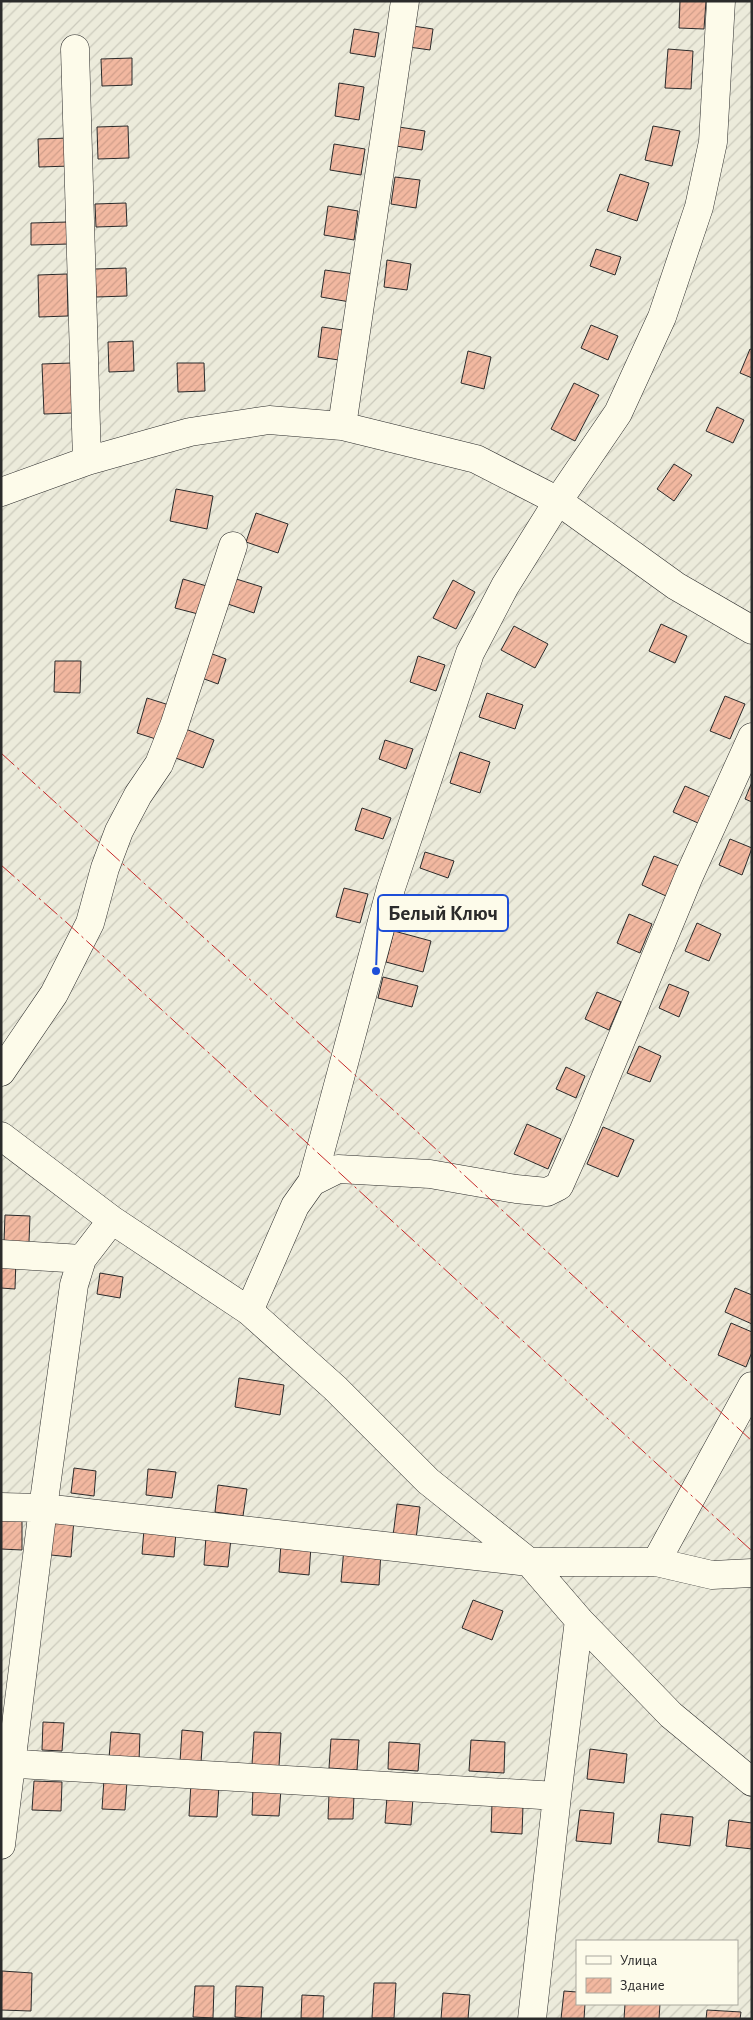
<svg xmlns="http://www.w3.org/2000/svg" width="753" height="2020" font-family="'Alegreya Sans',sans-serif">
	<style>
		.garden { fill: url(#garden-furrows); stroke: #74746e; fill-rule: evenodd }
		.building { fill: url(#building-hatch); stroke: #2b2b2b }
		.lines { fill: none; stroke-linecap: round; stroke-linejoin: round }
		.minor-casing { stroke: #2b2b2b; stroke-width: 29 }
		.minor { stroke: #fdfbea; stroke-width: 28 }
		.power { stroke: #c62828; stroke-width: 1; stroke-dasharray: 18 4 2.5 4; stroke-linecap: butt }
		.leader { fill: none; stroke: #1d4ed8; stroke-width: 2 }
		.callout-dot { fill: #1d4ed8; stroke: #fdfbea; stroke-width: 2 }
		.callout { fill: #fdfbea; stroke: #1d4ed8; stroke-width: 2 }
		.callout-label { font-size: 21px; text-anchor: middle; font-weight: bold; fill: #2b2b2b }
	</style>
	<defs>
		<pattern id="garden-furrows" width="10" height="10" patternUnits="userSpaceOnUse" patternTransform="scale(1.25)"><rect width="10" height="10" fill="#ecebdb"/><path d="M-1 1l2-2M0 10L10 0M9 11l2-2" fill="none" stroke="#cbcabc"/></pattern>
		<pattern id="building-hatch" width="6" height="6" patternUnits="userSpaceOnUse" patternTransform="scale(1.25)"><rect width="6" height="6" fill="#f2b8a0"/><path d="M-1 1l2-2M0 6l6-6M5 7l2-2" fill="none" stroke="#d09e8a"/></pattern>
	</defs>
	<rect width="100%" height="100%" fill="#fdfbea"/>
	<path class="garden" d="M1 1H752V2019H1ZM577 1941H737V2004H577Z"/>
	<path class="building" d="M680 1H706L704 29 679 28Z
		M413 26 433 29 430 50 409 47Z
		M354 29 379 33 375 57 350 53Z
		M668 49 693 51 691 89 665 88Z
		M132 58V85L102 86 101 59Z
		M339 83 364 87 359 120 335 116Z
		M128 126 129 158 98 159 97 127Z
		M653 126 680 131 672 166 645 160Z
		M399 127 425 131 422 150 396 146Z
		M70 138 71 166 39 167 38 139Z
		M334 144 365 149 361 175 330 170Z
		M620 174 649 183 637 221 607 211Z
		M395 177 420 180 416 208 391 204Z
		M126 203 127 226 96 227 95 204Z
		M328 206 358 211 354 240 324 235Z
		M68 222 69 244 31 245V223Z
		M596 249 621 257 615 275 590 266Z
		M387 260 411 264 407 290 384 287Z
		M126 268 127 296 96 297 95 269Z
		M325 270 354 274 350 302 321 297Z
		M67 274 68 316 39 317 38 275Z
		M591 325 618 336 608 360 581 348Z
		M322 327 350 331 346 361 318 357Z
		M133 341 134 371 109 372 108 342Z
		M750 349 752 350V378L740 373Z
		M468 351 491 357 484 389 461 383Z
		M71 363 73 413 44 414 42 364Z
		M177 363H204L205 391 178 392Z
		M574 383 599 395 575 441 551 429Z
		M717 407 744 420 733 443 706 431Z
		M674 464 692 475 674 501 657 489Z
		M176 489 213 496 207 529 170 521Z
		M256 513 288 524 278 553 246 542Z
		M233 578 262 587 254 613 225 603Z
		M183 579 210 587 202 615 175 608Z
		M453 580 475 592 456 629 433 618Z
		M661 624 687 636 675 663 649 651Z
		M514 626 548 644 535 668 501 650Z
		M207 652 226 659 218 684 199 677Z
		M418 656 445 665 436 691 410 682Z
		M55 661H81L80 693 54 692Z
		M487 693 523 705 515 729 479 717Z
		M725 696 745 704 730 739 710 731Z
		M147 698 169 705 159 740 137 733Z
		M183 728 214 740 203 768 173 757Z
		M385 740 413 749 406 769 379 759Z
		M460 752 490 762 480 793 450 783Z
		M752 782V802L745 799Z
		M685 786 710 797 698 823 673 812Z
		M362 808 391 818 383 839 355 830Z
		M730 839 752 848 742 875 719 865Z
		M425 852 454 861 448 878 420 868Z
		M654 856 679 866 666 896 642 885Z
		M344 888 368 894 360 923 336 917Z
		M629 914 652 924 640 953 617 943Z
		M697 923 721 934 709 961 685 951Z
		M394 931 431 941 423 972 386 962Z
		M383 977 418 986 412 1007 378 998Z
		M669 984 689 992 679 1017 659 1008Z
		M597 992 621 1002 609 1030 585 1019Z
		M639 1046 661 1056 650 1082 627 1073Z
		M566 1067 585 1076 576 1098 556 1089Z
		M527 1124 561 1139 548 1169 514 1154Z
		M603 1127 634 1140 618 1177 587 1164Z
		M5 1215 30 1216 29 1242H4Z
		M1 1256 16 1257 15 1289 1 1288Z
		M100 1273 123 1277 120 1298 97 1294Z
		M735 1288 752 1295V1324L725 1312Z
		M731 1323 752 1332V1352L746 1367 718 1355Z
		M239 1378 284 1385 280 1415 235 1407Z
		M74 1468 96 1471 94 1496 71 1493Z
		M148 1469 176 1472 172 1498 146 1495Z
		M218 1485 247 1489 243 1516 215 1512Z
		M397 1504 420 1507 416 1539 393 1536Z
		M54 1518 74 1519 71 1557 51 1555Z
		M1 1520H22V1550L1 1549Z
		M144 1529 176 1532 174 1557 142 1554Z
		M206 1536 231 1538 228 1567 204 1565Z
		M281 1543 311 1546 309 1575 279 1572Z
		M344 1548 381 1551 379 1585 341 1582Z
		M473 1600 503 1611 492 1640 462 1628Z
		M43 1722 64 1723 62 1751 42 1750Z
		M182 1730 203 1732 201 1763 180 1762Z
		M111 1732 140 1734 139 1761 109 1759Z
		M254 1732 281 1733 279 1766 252 1765Z
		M331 1739 359 1740 357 1770 329 1768Z
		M471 1740 505 1742 504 1773 469 1771Z
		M389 1742 420 1744 418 1771 388 1769Z
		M590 1749 627 1754 624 1783 587 1779Z
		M104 1779 127 1781 125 1810 102 1809Z
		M34 1781 62 1782 61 1811 32 1810Z
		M191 1783 219 1785 217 1817 189 1816Z
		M253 1787 281 1789 279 1816 252 1815Z
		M329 1794 354 1795 353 1819H328Z
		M387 1797 413 1798 411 1825 385 1823Z
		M492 1804 523 1806 522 1834 491 1832Z
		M580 1810 614 1813 611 1844 576 1841Z
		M661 1814 693 1817 690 1846 658 1842Z
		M729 1820 752 1823V1849L726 1846Z
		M2 1971 32 1973 31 2011 1 2010Z
		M374 1983H396L394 2018H372Z
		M195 1986H214L213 2018 193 2017Z
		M236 1986 263 1987 261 2019 235 2017Z
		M564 1991 577 1992V2004H585L584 2019H561Z
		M443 1993 470 1995 468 2019H441Z
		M302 1995 324 1996 323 2019 301 2018Z
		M625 2004H660L659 2019H624Z
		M707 2010 741 2012 740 2019H706Z"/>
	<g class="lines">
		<g class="minor-casing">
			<path id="minor" d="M75 49 87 461
				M342 426 405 1
				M1 492 87 461 190 432 269 420 342 426 476 459 558 501 676 586 752 630
				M1 1072 54 994 90 923 105 868 119 831 138 795 159 764 174 726 233 546
				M1 1136 112 1220 249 1311 335 1388 428 1481 529 1562 579 1620 671 1715 752 1782
				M312 1182 338 1169 430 1174 516 1189 547 1192 559 1186 583 1132 689 876 752 737
				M1 1254 82 1259
				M249 1311 295 1206 312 1182 391 888 470 653 505 586 558 501 618 413 662 317 699 207 713 142 721 1
				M1 1507 43 1508 529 1562H656L712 1575 752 1573
				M656 1562 752 1386
				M1 1763 557 1796
				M1 1845 43 1508 74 1285 82 1259 112 1220
				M532 2019 557 1796 579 1620"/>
		</g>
		<use href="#minor" class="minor"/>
		<path class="power" d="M1 753 412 1127 752 1441
			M1 865 66 922 752 1551"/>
	</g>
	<path class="leader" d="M376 971L378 913"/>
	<circle class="callout-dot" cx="376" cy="971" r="5"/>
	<rect class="callout" x="378" y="895" width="130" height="36" rx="5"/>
	<g class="callout-label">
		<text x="443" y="920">Белый Ключ</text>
	</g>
	<rect width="753" height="2020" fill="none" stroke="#2b2b2b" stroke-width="5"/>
	<rect x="576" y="1940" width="162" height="65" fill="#fdfbea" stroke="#a9a89e"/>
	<rect x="586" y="1956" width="25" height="8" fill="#fdfbea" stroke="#a9a89e"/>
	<text x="620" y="1965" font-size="15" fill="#2b2b2b">Улица</text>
	<rect x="586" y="1978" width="25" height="15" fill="url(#building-hatch)" stroke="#a9a89e"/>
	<text x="620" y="1990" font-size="15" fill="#2b2b2b">Здание</text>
</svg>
